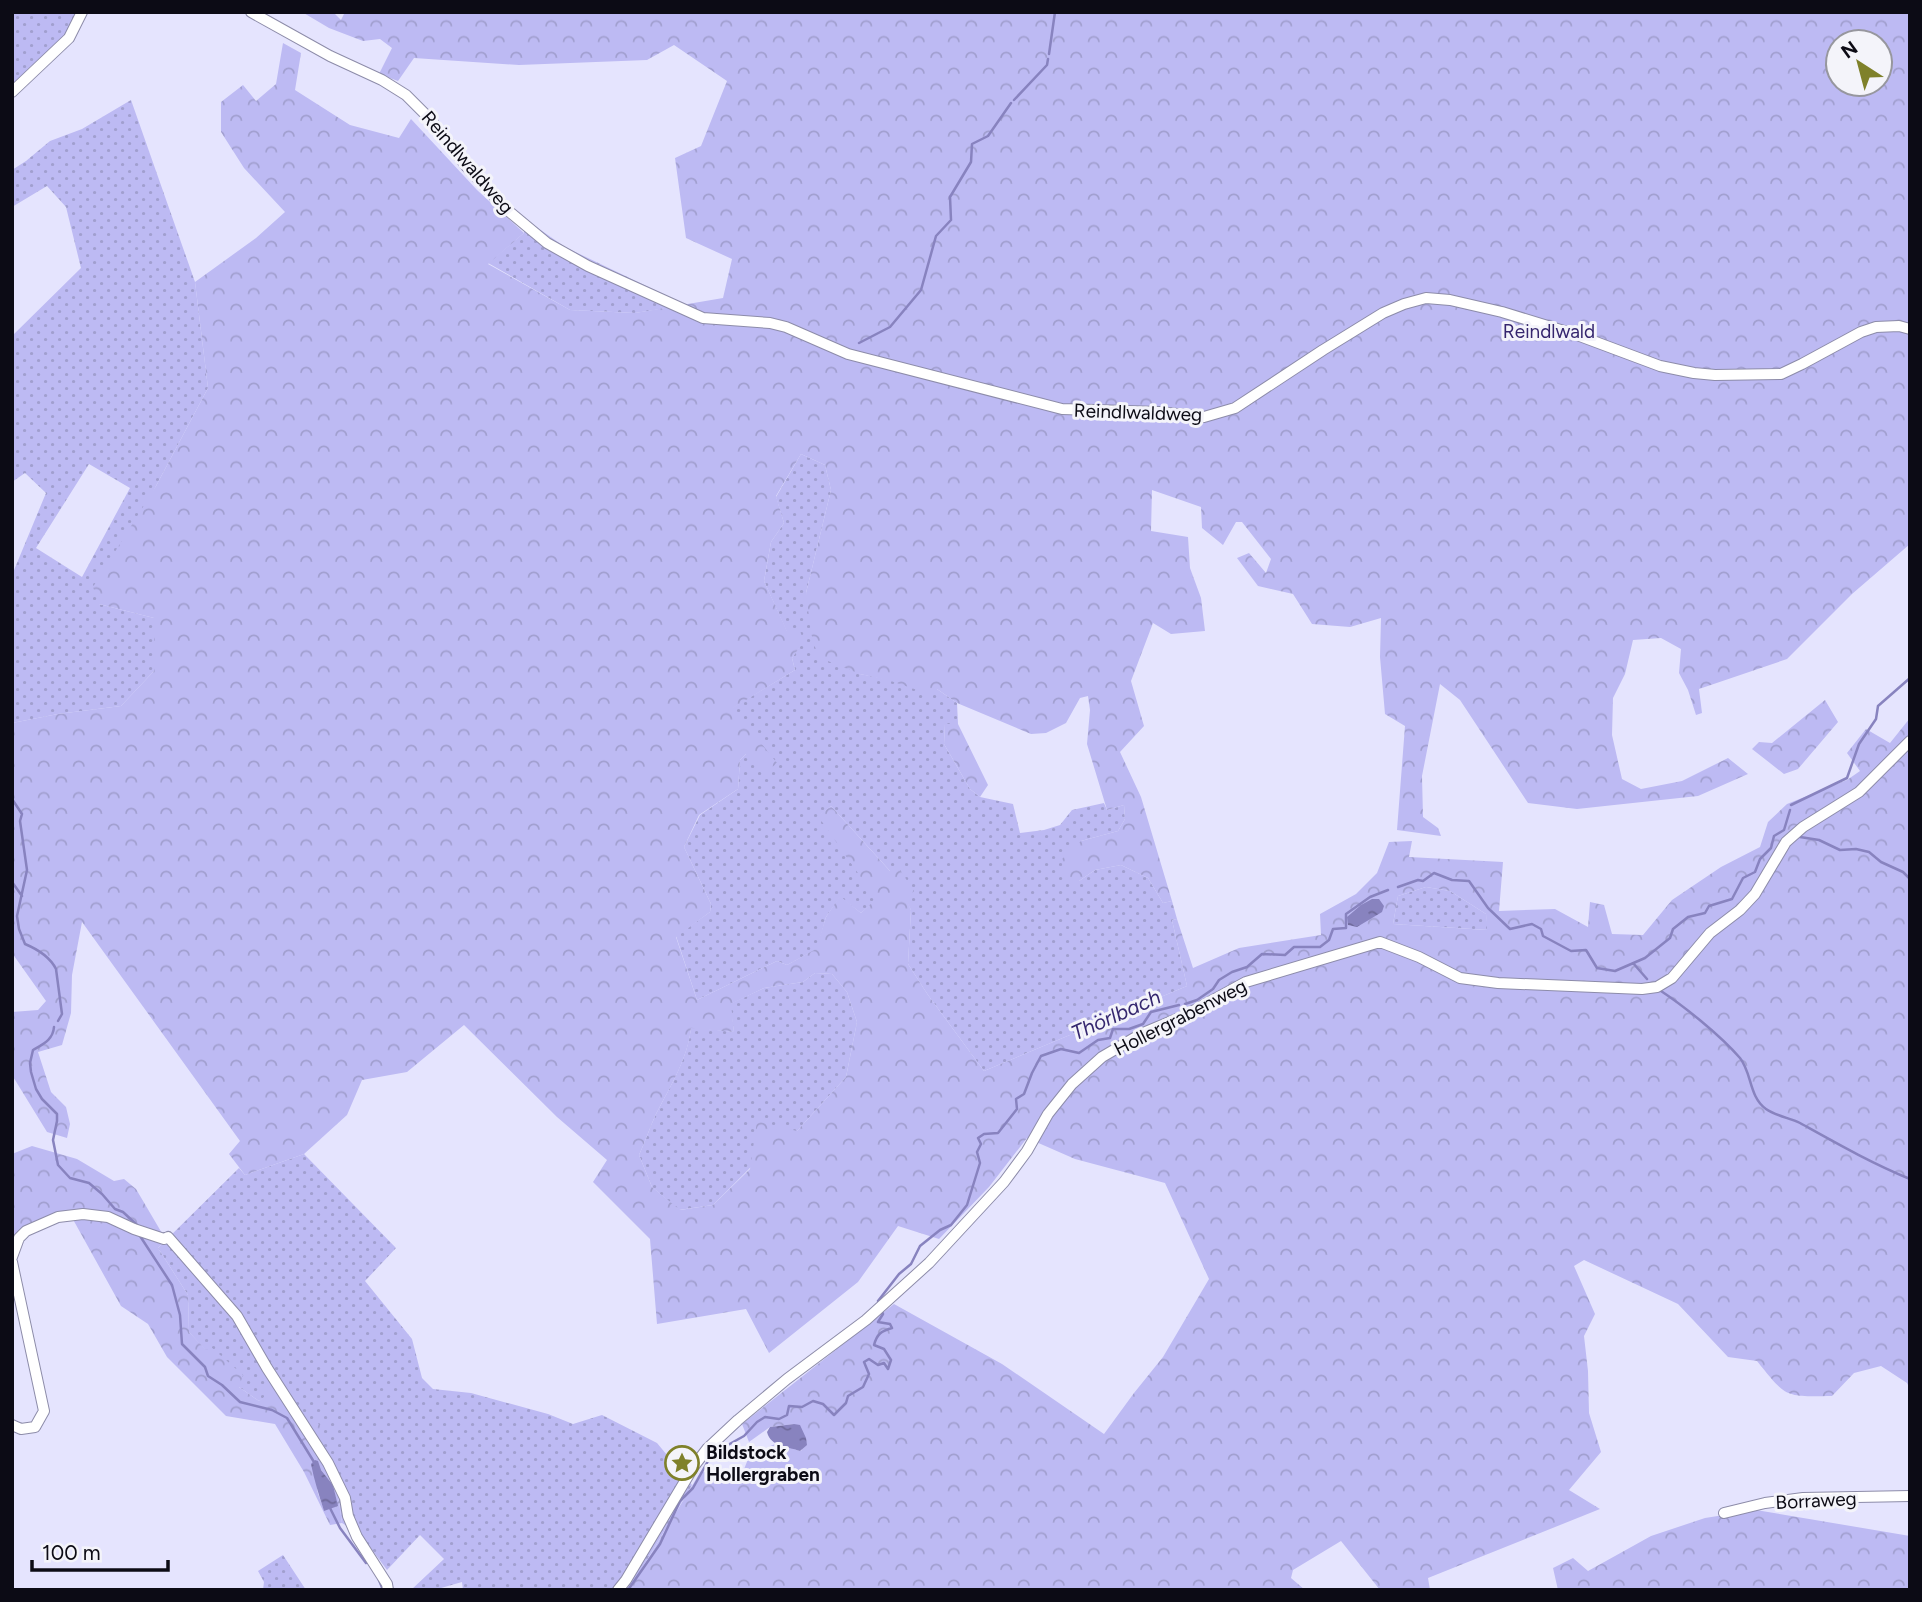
<svg xmlns="http://www.w3.org/2000/svg" width="1922" height="1602" font-family="Figtree,sans-serif">
	<style>
		.grass { fill: url(#grass-dots); fill-rule: evenodd }
		.forest { fill: url(#forest-crowns); fill-rule: evenodd }
		.water { fill: url(#water-ripples) }
		.lines { fill: none; stroke-linecap: round; stroke-linejoin: round }
		.stream { stroke: #8883bf; stroke-width: 2.5 }
		.street-casing { stroke: #8d8ca9; stroke-width: 12 }
		.street { stroke: #fff; stroke-width: 10 }
		.labels { text-anchor: middle; stroke-width: 6; stroke-linejoin: round; paint-order: stroke }
		.street-label { font-size: 19px; fill: #0c0b15; stroke: #f4f4fa }
		.park-label { font-size: 19px; fill: #35266e; stroke: #f4f4fa }
		.poi-label { font-size: 19px; font-weight: bold; fill: #0c0b15; stroke: #f4f4fa; text-anchor: start }
		.water-label { font-size: 21px; font-style: italic; fill: #35276f; stroke: #f4f4fa }
	</style>
	<defs>
		<pattern id="grass-dots" width="8" height="8" patternUnits="userSpaceOnUse" patternTransform="scale(1.75)"><rect width="8" height="8" fill="#bdbaf3"/><path d="M2 2h.1M6 6h.1" fill="none" stroke="#a19fcf" stroke-width="1.8" stroke-linecap="round"/></pattern>
		<pattern id="forest-crowns" width="20" height="18" patternUnits="userSpaceOnUse" patternTransform="scale(1.75)"><rect width="20" height="18" fill="#bdbaf3"/><path d="M2 6a3 3 0 1 1 6 0M12 15a3 3 0 1 1 6 0" fill="none" stroke="#a19fcf"/></pattern>
		<pattern id="water-ripples" width="26" height="14" patternUnits="userSpaceOnUse" patternTransform="scale(1.75)"><rect width="26" height="14" fill="#8883bf"/><path d="M2 4q2-2 4 0t4 0M15 11q2-2 4 0t4 0" fill="none" stroke="#6e699a"/></pattern>
	</defs>
	<rect width="100%" height="100%" fill="#e5e4fe"/>
	<path class="grass" d="M12 12H76L68 31 47 56 31 66 12 86Z
		M131 100 195 282 208 388 156 486 99 604 154 618V671L121 706 58 714 12 723V575L46 493 25 473 12 482V336L81 268 66 207 47 186 12 207V170L26 161 50 141 82 129ZM89 464 130 488 82 577 36 548Z
		M525 219 565 247 686 305 635 313 570 310 488 263 524 233Z
		M801 454 825 465 831 490 806 593 860 674 937 689 957 703 958 724H945L944 744 970 789 980 797 1013 804 1020 833 1044 830 1060 825 1072 810 1104 803 1107 810 1124 805 1125 819 1118 831 1081 841 1079 881 1095 870 1121 865 1148 878 1163 903 1172 901 1177 919 1172 920 1187 986 984 1071 928 995 908 964 911 910 891 872 831 806 819 816 877 899 861 913 840 897 826 917 817 949 787 965 777 961 697 1000 676 936 710 912 711 904 684 847 700 815 738 789 740 760 746 754 732 708 795 670 792 658 803 641 787 632 764 581 771 542 784 523 776 497Z
		M1426 887 1450 891 1486 914 1488 930 1393 924 1398 896Z
		M815 973 832 974 847 992 857 1022 846 1077 797 1131 750 1168 713 1205 679 1210 652 1187 639 1155C645 1142 650 1127 656 1114 670 1087 688 1058 691 1027L734 1032 730 1004 764 988 803 982Z
		M304 1154 396 1248 365 1281 412 1339 422 1378 433 1389 471 1393 548 1414 573 1424 602 1415 657 1443 692 1485 629 1590H463L462 1582 434 1590H411L444 1559 420 1535 387 1570 361 1535 342 1523 338 1495 300 1423 264 1398 259 1401 239 1387 189 1332 188 1295 158 1248 239 1168 245 1175Z
		M283 1555 306 1590H263L264 1582 258 1571Z"/>
	<path class="forest" d="M302 12H333L341 20 345 12H1910V544L1852 594 1787 659 1699 689 1702 713 1696 715 1688 690 1679 673 1681 649 1661 638 1633 640 1625 674 1613 698 1612 735 1622 779 1641 789 1682 781 1728 758 1748 774 1698 796 1577 809 1528 803 1460 700 1440 684 1422 776 1423 817 1438 828 1441 836 1397 830 1405 726 1385 714 1380 657 1381 618 1350 627 1312 624 1293 594 1258 586 1237 558 1249 553 1266 573 1271 559 1242 522H1236L1223 545 1202 528 1201 507 1152 490 1151 531 1188 537 1190 568 1201 598 1205 631 1171 634 1153 623 1131 681 1144 726 1120 752 1141 797 1172 901 1163 903 1148 878 1121 865 1095 870 1079 881 1064 880 1062 859 1081 841 1118 831 1125 819 1124 805 1107 810 1087 744 1090 710 1088 696 1080 698 1066 723 1046 733 1031 734 957 703 937 689 926 693 891 681 860 674 818 657 811 633 806 593 831 490 825 465 801 454 776 496 784 523 771 542 764 581 787 631 799 629 804 641 792 658 795 670 733 708 777 763 768 771 746 754 740 760 738 789 699 815 684 847 711 904 710 912 676 937 697 1000 777 961 787 965 816 949 826 917 840 896 861 913 876 899 818 816 831 806 890 871 900 870 914 891 907 901 911 910 908 964 928 995 984 1071 1187 986 1172 920 1177 919 1193 968 1239 948 1321 935 1320 914 1356 894 1377 873 1389 842 1412 841 1409 857 1503 862 1499 911 1555 909 1588 927 1590 902 1604 905 1612 934 1643 935 1672 900 1721 867 1760 847 1768 822 1787 804 1847 780 1860 771 1847 753 1866 729 1890 743 1910 718V1389L1907 1383 1881 1366 1854 1373 1832 1396C1784 1397 1786 1397 1757 1361L1728 1357 1678 1304 1584 1260 1574 1266 1595 1314 1584 1336 1588 1371 1589 1413 1601 1452 1569 1490 1600 1509 1428 1578 1430 1590H1380L1341 1541 1293 1570 1291 1578 1305 1590H629L701 1471 739 1482 750 1454C762 1454 767 1445 777 1444 784 1444 793 1449 800 1451L802 1450 794 1424 770 1427 749 1442 742 1424 894 1304 1002 1364 1104 1434 1134 1393 1163 1357 1209 1279 1165 1183 1075 1159 1027 1138 989 1187 939 1239 898 1226 858 1282 769 1353 746 1309 657 1324 650 1239 593 1182 607 1160 557 1117 464 1025 407 1072 362 1080 347 1115 304 1154 245 1175 229 1154 240 1141 82 922 72 975 71 1013 62 1045 38 1052 51 1092 66 1107 70 1124 67 1138 47 1132 12 1075V1012L38 1010 46 1001 12 953V723L58 714 121 706 154 671V618L99 604 93 587 156 486 208 388 195 282 256 238 285 212 244 168 221 132V102L243 85 256 101 276 84 283 43 301 53 295 90 350 125 399 138 411 119 477 190 524 233 488 264 570 310 635 313 723 298 732 259 686 238 675 158 701 146 727 81 674 45 647 60 519 65 414 58 398 81 379 74 392 48 380 39 363 41 329 28ZM1838 42H1880V84H1838ZM1426 887 1450 891 1486 914 1487 930 1393 924 1398 896ZM815 973 832 974 847 992 857 1022 846 1077 797 1131 757 1121 750 1169 713 1205 680 1210 652 1187 639 1155C645 1142 650 1127 656 1114 670 1087 688 1058 691 1028L734 1032 731 1004 764 988 803 982Z
		M1825 700 1838 722 1798 769 1784 774 1752 749 1759 742 1772 743Z
		M945 724H958L988 785 980 797 970 789 944 744Z
		M32 1146 77 1159 114 1181 124 1179 136 1189 166 1240 158 1248 188 1295 189 1332 206 1350 211 1347 243 1375 239 1387 259 1401 264 1397 265 1383 271 1381 300 1423H318L326 1436 320 1456 338 1495 342 1523 330 1525 304 1472 275 1424 226 1416 167 1357 148 1324 121 1306 70 1214C47 1216 26 1220 12 1240V1154ZM321 1470 333 1485 337 1506 324 1510C318 1492 313 1488 321 1470Z
		M1756 1510 1910 1536V1590H1558L1553 1568 1573 1558 1588 1571 1651 1536 1705 1518Z"/>
	<path class="water" d="M1372 899H1379L1384 906 1382 912 1357 927 1348 925 1347 917 1361 905Z
		M794 1424 800 1425 806 1438 807 1445 800 1451C786 1446 771 1447 767 1432L770 1427Z
		M315 1460 318 1461 321 1470 333 1485 338 1506 324 1511C319 1495 314 1480 311 1464Z"/>
	<g class="lines">
		<path class="stream" d="M1049 54 1055 12
			M1014 100 1047 65 1048 59
			M859 343 890 327 921 290 936 236 951 220 950 197 971 162 972 144 988 136 1011 103
			M12 799 22 814 20 821 27 870 17 916 19 929 25 944C37 949 50 957 56 969L62 1014 58 1021
			M1791 805 1847 778 1859 744 1876 719 1878 706 1910 678
			M1800 837 1819 840 1840 850 1856 849 1869 852 1881 862 1903 872 1910 879
			M12 882 22 896
			M1398 887 1418 880 1423 881 1434 873 1452 880 1469 881 1488 908 1510 929 1532 924 1541 929 1543 936 1571 951 1586 950 1597 968 1615 971 1645 958 1670 938 1673 929 1688 917 1705 913 1709 906 1732 899 1743 878 1755 872 1760 859 1771 848 1774 836 1784 830 1790 810
			M1633 963 1647 979
			M1658 989C1684 1006 1720 1035 1740 1058 1752 1073 1749 1097 1766 1109 1776 1116 1790 1118 1800 1123 1836 1143 1871 1163 1910 1179
			M1185 1004 1197 1000 1213 989 1219 980 1232 972 1247 967 1262 954 1285 955 1294 947H1320L1329 940 1333 929 1346 928V914L1370 897 1388 890
			M54 1027C53 1040 43 1044 33 1050L30 1063 31 1072 36 1089 42 1099 57 1114V1121L53 1140 58 1165 70 1178 89 1183 102 1194 115 1209 123 1212 137 1225
			M140 1236 172 1285 180 1315 182 1344 205 1367 208 1376 222 1385 240 1402 272 1410 287 1418 314 1462
			M879 1303 878 1301 899 1274 911 1264 920 1246 940 1230 951 1225 967 1205 980 1163 977 1152 981 1144 978 1138 984 1134 998 1133 1017 1109 1016 1099 1024 1094 1032 1073 1041 1056 1061 1049 1079 1053 1098 1040 1110 1038 1113 1029H1129L1143 1024 1151 1012 1179 1005
			M330 1508 340 1528 366 1563
			M379 1580 383 1590
			M628 1590 660 1544 680 1501 693 1488 708 1461 726 1446 744 1436 757 1422 765 1417 779 1419 787 1415 789 1406 802 1407 813 1401 823 1404 834 1415 846 1403 848 1396 863 1387 869 1374 864 1362 869 1359 878 1365 884 1363 888 1369 891 1360 884 1349 874 1345C877 1334 881 1331 892 1328L890 1324 878 1322 883 1314 881 1309"/>
		<g class="street-casing">
			<path id="street" d="M251 12 330 56 382 80 406 95 430 119 467 167 505 208 547 243 588 266 703 318 770 323 786 327 848 354 1062 409 1159 412 1204 417 1235 408 1323 350 1383 313 1404 304 1426 298 1450 300 1502 312 1577 335 1660 366 1694 373 1715 375 1781 374 1802 364 1861 332 1876 327 1899 326 1910 329
				M12 92 69 38 82 12
				M12 1257 19 1238 26 1231 58 1217 83 1214 108 1217 134 1229 164 1239 168 1237 237 1316 267 1368 328 1463 345 1498 348 1516 357 1537 387 1584 388 1590
				M12 1262 44 1411 35 1427 21 1429 12 1425
				M1724 1513 1765 1503 1803 1498 1910 1496
				M618 1590 626 1580 694 1466 707 1449 738 1420 787 1379 866 1320 929 1263 1004 1182 1027 1151 1048 1114 1072 1084 1102 1057 1143 1033 1184 1016 1246 982 1380 942 1419 957 1460 978 1498 983 1642 989 1657 987 1672 978 1710 933 1740 910 1755 894 1786 842 1803 827 1859 792 1910 741"/>
		</g>
		<use href="#street" class="street"/>
	</g>
	<defs>
		<g id="sight-ring" transform="scale(1.75)"><circle r="9.5" fill="#f4f4fa" stroke="#7f812a" stroke-width="1.5"/><path d="M0-6L1.8-2.2L6-1.7L2.9 1.2L3.7 5.4L0 3.3L-3.7 5.4L-2.9 1.2L-6-1.7L-1.8-2.2Z" fill="#7f812a"/></g>
	</defs>
	<g fill-rule="evenodd">
		<use href="#sight-ring" x="682" y="1463"/>
	</g>
	<g class="labels">
		<g class="street-label">
			<text transform="translate(468 162) rotate(49)" y="7">Reindlwaldweg</text>
			<text transform="translate(1138 412) rotate(2)" y="7">Reindlwaldweg</text>
			<text transform="translate(1180 1017) rotate(-27)" y="7">Hollergrabenweg</text>
			<text transform="translate(1816 1500) rotate(-3)" y="7">Borraweg</text>
		</g>
		<g class="park-label">
			<text x="1549" y="338">Reindlwald</text>
		</g>
		<g class="poi-label">
			<text x="706" y="1459">Bildstock<tspan x="706" dy="22">Hollergraben</tspan></text>
		</g>
		<g class="water-label">
			<text transform="translate(1116 1015) rotate(-24)" y="7">Thörlbach</text>
		</g>
	</g>
	<rect width="1922" height="1602" fill="none" stroke="#0c0b15" stroke-width="28"/>
	<g transform="translate(1859 63) rotate(324)"><circle r="33" fill="#f4f4fa" stroke="#97979e" stroke-width="2"/>
	<path d="M0-5L12 26L0 18L-12 26Z" fill="#7f812a"/>
	<text y="-10" font-size="19" font-weight="bold" text-anchor="middle" fill="#0c0b15">N</text>
	</g>
	<path d="M32 1560v10h136v-10" fill="none" stroke="#0c0b15" stroke-width="3.5"/>
	<text x="42" y="1560" font-size="21" fill="#0c0b15" stroke="#f4f4fa" stroke-width="5" paint-order="stroke">100 m</text>
</svg>
